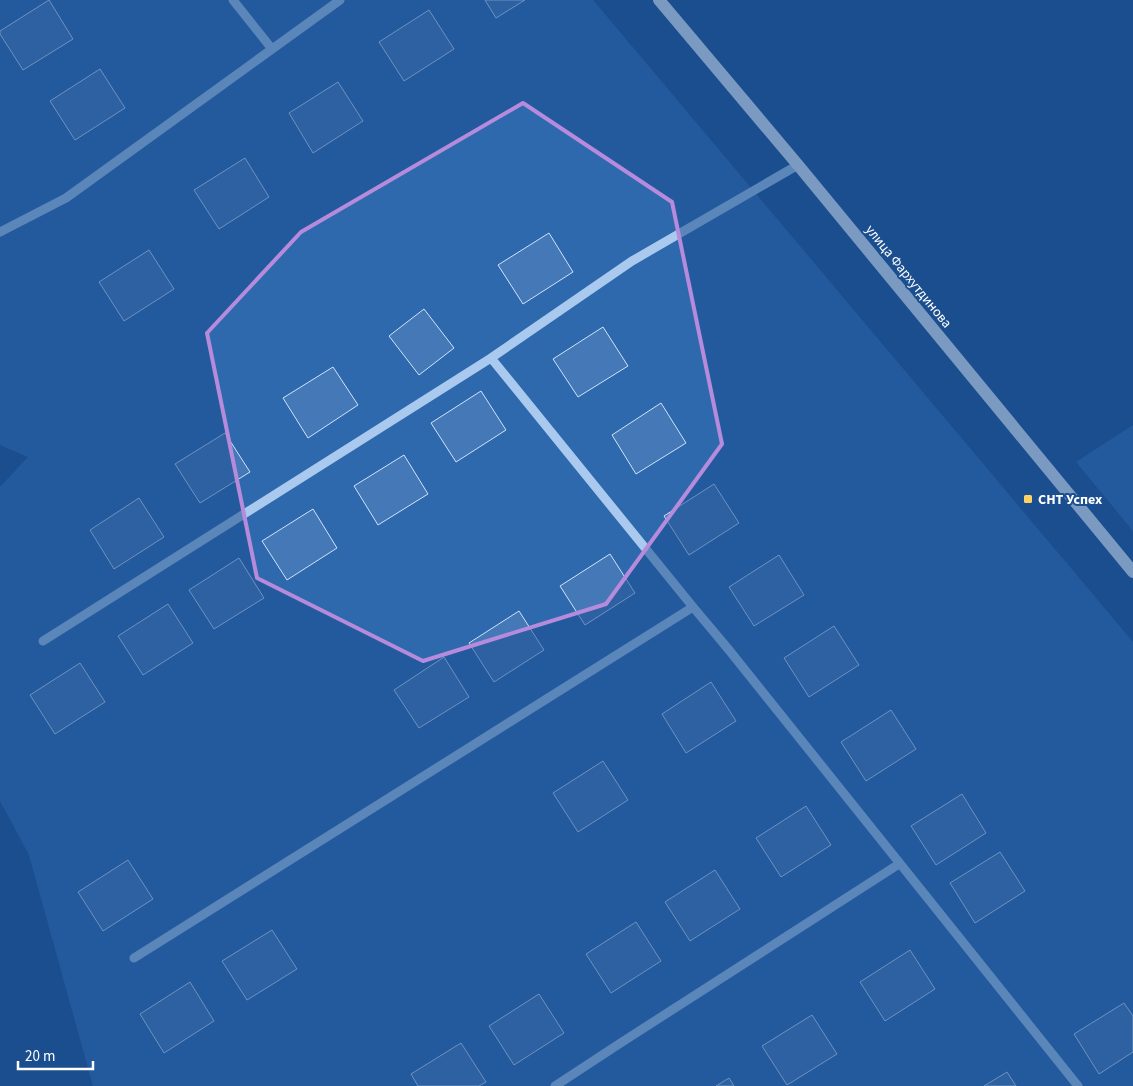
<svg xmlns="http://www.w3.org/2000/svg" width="1133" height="1086" font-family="'Source Sans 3',sans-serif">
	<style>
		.green { fill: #2e69ad }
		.building { fill: #4478b7; stroke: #cfe3fa }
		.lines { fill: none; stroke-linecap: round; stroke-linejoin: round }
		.minor { stroke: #a9c9ee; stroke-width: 9 }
		.major { stroke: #f0f6ff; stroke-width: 12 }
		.marked { fill: none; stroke: #b68bdc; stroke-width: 4; stroke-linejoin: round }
		.poi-dot { fill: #ffd166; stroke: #1b4f8f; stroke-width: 2 }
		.labels { text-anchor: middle; stroke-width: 4; stroke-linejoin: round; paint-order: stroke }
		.street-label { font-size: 14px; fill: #fff; stroke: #1b4f8f }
		.poi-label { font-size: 14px; font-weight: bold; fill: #fff; stroke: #1b4f8f; text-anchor: start }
	</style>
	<rect width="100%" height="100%" fill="#1b4f8f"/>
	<path class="green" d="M0 0H593L1133 642V1086H93L29 855 0 801V487L28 457 0 445Z
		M1133 425V531L1076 462Z"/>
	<path class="building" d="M49 0 73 39 23 70 0 34V31Z
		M485 0H525L496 18Z
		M429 10 454 49 404 81 379 42Z
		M100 69 125 108 75 140 50 101Z
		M338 82 363 121 313 153 289 113Z
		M245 158 269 197 219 229 194 190Z
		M549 233 573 272 523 304 498 265Z
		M149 250 174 289 124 321 99 282Z
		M424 309 454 348 419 375 389 336Z
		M603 327 628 366 578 397 553 359Z
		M333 367 358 405 308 438 283 398Z
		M481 391 506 430 456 462 431 423Z
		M661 403 686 443 636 474 612 435Z
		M225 433 250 472 200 503 175 464Z
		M404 455 428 494 378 525 354 486Z
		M714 484 739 523 689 555 664 516Z
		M139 498 164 537 114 569 90 530Z
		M313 509 337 548 287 580 262 541Z
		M610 554 635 593 585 625 560 586Z
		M779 555 804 595 754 626 729 587Z
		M239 558 264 598 214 629 189 590Z
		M168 604 193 643 143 675 118 636Z
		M519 611 544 650 494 682 469 643Z
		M834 626 859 665 809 697 784 658Z
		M444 657 469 697 419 728 394 690Z
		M80 663 105 702 55 734 30 695Z
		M711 682 736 721 686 753 662 714Z
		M891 710 916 749 866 781 841 742Z
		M603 761 628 800 578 832 553 793Z
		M962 794 986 833 936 865 911 826Z
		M806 806 831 845 781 877 756 838Z
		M1000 852 1025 891 975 923 950 883Z
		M128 860 153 899 103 931 78 892Z
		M715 870 740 909 690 941 665 902Z
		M636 922 661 961 611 993 586 954Z
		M272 930 297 969 247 1000 222 961Z
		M910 950 935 989 885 1021 860 982Z
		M190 982 214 1021 164 1053 140 1014Z
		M539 994 564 1033 514 1065 489 1026Z
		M1124 1003 1133 1016V1052L1099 1074 1074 1034Z
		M812 1015 837 1054 787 1085 762 1046Z
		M461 1043 486 1082 479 1086H418L411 1074Z
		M1007 1072 1016 1086H984Z
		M729 1078 734 1086H716Z"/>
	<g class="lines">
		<path class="minor" d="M233 0 272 49
			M798 165 632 261 491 358 693 607 729 650 1078 1086
			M0 232 66 198 340 0
			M43 641 491 358
			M134 958 693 607
			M555 1086 619 1044 899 864"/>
		<path class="major" d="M659 0 798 165 1133 572"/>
	</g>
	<path d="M0 0H1133V1086H0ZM523 103 672 202 722 444 606 604 423 661 257 578 207 333 301 232Z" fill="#1b4f8f" fill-opacity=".55" fill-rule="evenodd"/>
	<path class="marked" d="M523 103 672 202 722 444 606 604 423 661 257 578 207 333 301 232Z"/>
	<rect class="poi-dot" x="1023" y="494" width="10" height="10" rx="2.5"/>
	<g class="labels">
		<g class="street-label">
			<text transform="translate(909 276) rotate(51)" y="5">улица Фархутдинова</text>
		</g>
		<g class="poi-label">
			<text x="1038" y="504">СНТ Успех</text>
		</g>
	</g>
	<path d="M18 1061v8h75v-8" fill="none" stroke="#ffffff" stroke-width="2.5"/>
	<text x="25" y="1061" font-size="15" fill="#ffffff" stroke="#1b4f8f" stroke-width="4" paint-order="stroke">20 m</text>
</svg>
